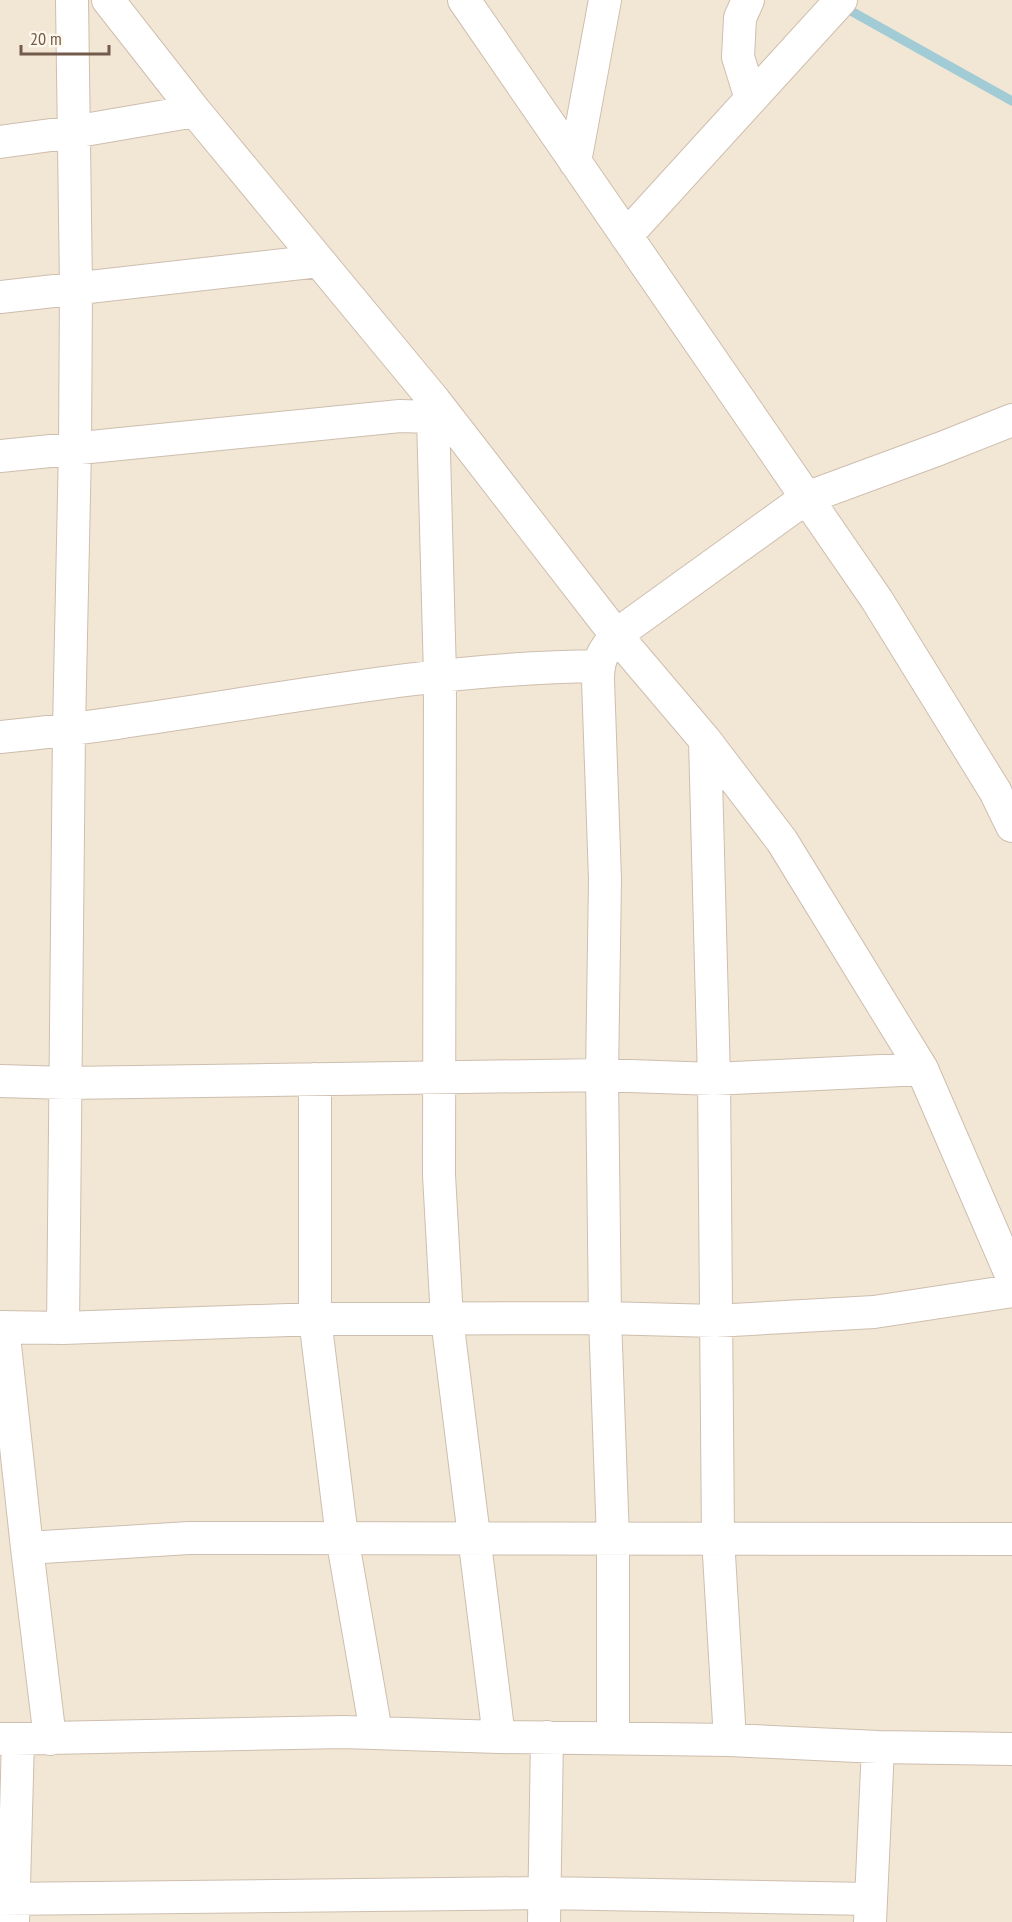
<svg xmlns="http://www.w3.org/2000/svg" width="1012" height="1922" font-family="'PT Sans Narrow',sans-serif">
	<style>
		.residential { fill: #f2e6d4 }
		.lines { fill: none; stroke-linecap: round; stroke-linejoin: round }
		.stream { stroke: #a1cbd5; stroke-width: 9 }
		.minor-casing { stroke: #cebeaf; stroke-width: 34 }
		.minor { stroke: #fff; stroke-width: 32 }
	</style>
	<rect width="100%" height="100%" fill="#fbf3e5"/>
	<path class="residential" d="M0 0H1012V1922H0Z"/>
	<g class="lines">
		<path class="stream" d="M842 6 1012 101"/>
		<g class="minor-casing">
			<path id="minor" d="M108 0 195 111 434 400 616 635 705 740 782 841 922 1069 1012 1277
				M464 0 877 600 995 791 1012 826
				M748 0 740 18 738 57 751 99
				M0 142 73 132 195 111
				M575 162 605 0
				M626 236 841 0
				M0 297 319 261
				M434 400 433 417 440 675 439 1175 447 1319 499 1737
				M0 456 400 416 433 417
				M0 737C200 718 397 668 598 666
				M705 740 714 1079 718 1538 730 1740
				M315 1079V1319L342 1537 376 1732
				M0 1081 66 1083 602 1075 714 1079 922 1069
				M0 1327 63 1328 315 1319 605 1318 715 1321 874 1312 1012 1291
				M3 1327 27 1548 50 1739
				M63 1328 69 730 75 447 76 288 72 0
				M27 1548 189 1538 1012 1539
				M613 1737V1539L605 1318 602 1075 605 879 598 680C598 658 603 652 616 635L806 498 939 449 1012 420
				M0 1739 343 1732 499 1737 730 1740 878 1747 1012 1749
				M0 1899 544 1893 870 1899
				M13 1922 18 1739
				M544 1922 547 1737
				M870 1922 878 1747"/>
		</g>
		<use href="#minor" class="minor"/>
	</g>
	<path d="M21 45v9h88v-9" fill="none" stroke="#735b4b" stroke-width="3"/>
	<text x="30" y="45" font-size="18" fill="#735b4b" stroke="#fef7eb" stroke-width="4.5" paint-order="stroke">20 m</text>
</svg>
